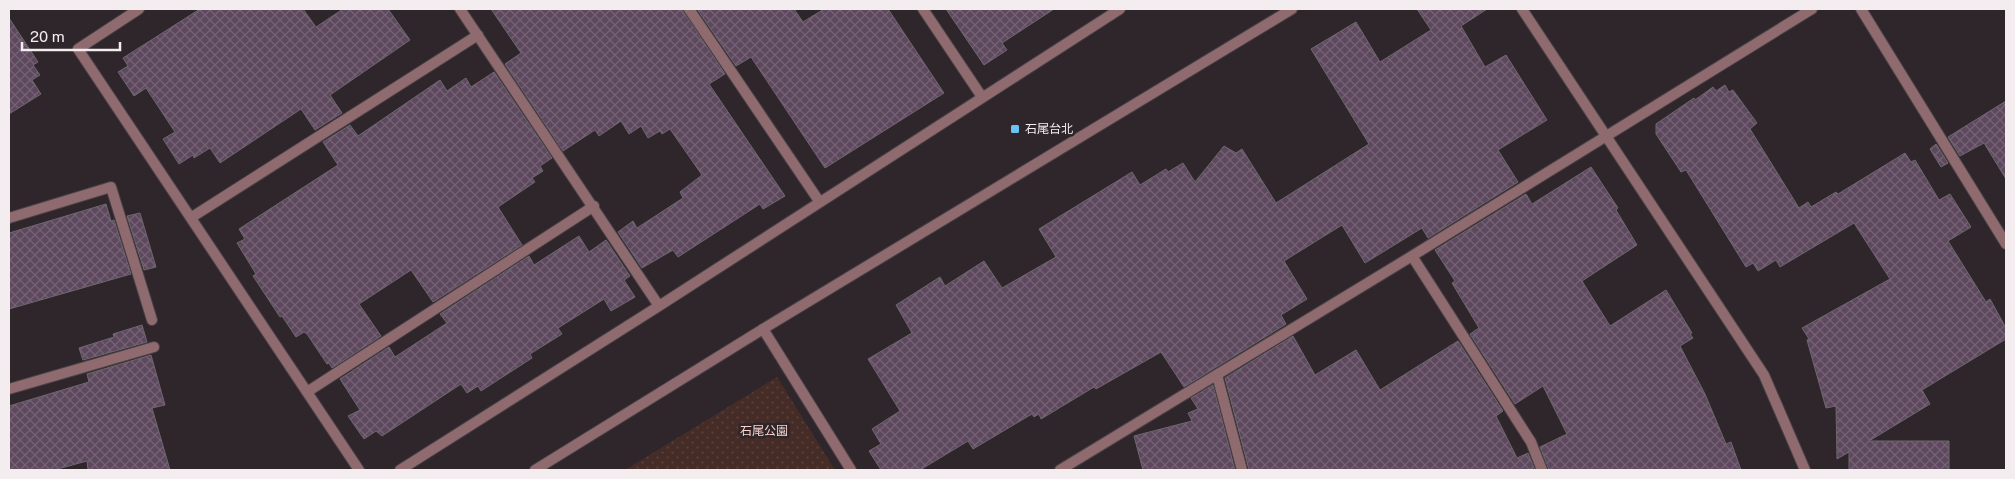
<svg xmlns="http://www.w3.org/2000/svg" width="2015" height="479" font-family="'Public Sans','Noto Sans JP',sans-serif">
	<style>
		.park { fill: url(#park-dots) }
		.building { fill: url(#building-cross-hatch); stroke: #6e676e }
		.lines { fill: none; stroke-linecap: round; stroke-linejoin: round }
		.service-casing { stroke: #4a4246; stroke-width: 12 }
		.minor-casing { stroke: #4a4246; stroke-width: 12 }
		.tertiary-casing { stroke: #4a4246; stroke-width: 12 }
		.service { stroke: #8f6b70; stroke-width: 10 }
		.minor { stroke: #8f6b70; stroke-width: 10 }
		.tertiary { stroke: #8f6b70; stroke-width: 10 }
		.poi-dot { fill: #6cc3f2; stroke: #2e262a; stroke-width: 2 }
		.labels { text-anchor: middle; stroke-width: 5; stroke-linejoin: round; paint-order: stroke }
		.poi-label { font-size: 12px; fill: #f3edf0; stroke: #2e262a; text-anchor: start }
		.park-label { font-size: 12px; fill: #fad4cc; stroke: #2e262a }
	</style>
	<defs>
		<pattern id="park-dots" width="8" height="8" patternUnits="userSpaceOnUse" patternTransform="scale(1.25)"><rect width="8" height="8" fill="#462c27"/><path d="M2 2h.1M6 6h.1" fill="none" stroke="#58413c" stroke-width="1.8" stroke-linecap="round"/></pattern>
		<pattern id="building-cross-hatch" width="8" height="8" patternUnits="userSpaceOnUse" patternTransform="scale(1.25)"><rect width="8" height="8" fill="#5d485e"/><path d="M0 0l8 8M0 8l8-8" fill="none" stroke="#756375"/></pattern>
	</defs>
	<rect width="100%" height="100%" fill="#2e262a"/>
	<path class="park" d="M777 377 835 470H625Z"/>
	<path class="building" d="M200 9H303L316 27 343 9H388L410 40 330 95 342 113 315 130 301 109 220 163 210 148 194 158 193 155 179 164 163 139 175 132 146 88 134 96 118 72 128 66 123 58Z
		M491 9H682L725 74 709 84 785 196 763 209 760 204 678 257 673 250 642 268 618 232 633 221 637 228 683 198 680 192 702 175 670 129 662 134 660 131 648 138 641 126 629 134 621 121 599 136 595 130 563 151 505 64 521 53Z
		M697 9H794L803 22 824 9H888L944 93 825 168 751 57 736 66Z
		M946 9H1054L1002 43 1007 50 984 65Z
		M1417 9H1487L1461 26 1485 67 1506 55 1547 120 1498 150 1518 182 1428 238 1422 228 1365 263 1342 225 1284 261 1307 299 1281 315 1286 324 1184 387 1161 352 1096 389 1094 387 1041 419 1039 414 1034 417 1032 414 973 449 968 441 920 470H881L869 451 881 444 872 429 900 411 868 359 912 333 896 305 940 277 945 286 984 261 1002 288 1056 257 1039 229 1132 172 1140 185 1166 169 1168 172 1183 163 1195 182 1224 146 1236 153 1242 149 1276 203 1369 144 1311 49 1356 22 1380 62 1431 30Z
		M9 18 38 62 33 65 40 75 32 80 41 94 9 114Z
		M494 72 552 158 540 166 543 171 532 178 535 182 498 207 522 245 433 302 411 270 359 304 381 336 332 368 329 363 327 364 307 334 304 332 296 337 282 316 280 317 253 276 256 274 237 243 245 239 239 229 338 165 323 142 350 125 358 136 440 80 447 91 466 78 471 87Z
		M1725 85 1729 92 1733 90 1757 123 1750 129 1799 208 1808 202 1811 207 1836 192 1838 194 1905 153 1911 162 1915 160 1939 200 1950 194 1971 227 1948 241 1986 302 1990 299 2006 328V339L1922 390 1930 404 1869 441H1949V470H1849V452L1837 459 1836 406 1826 408 1807 340 1809 339 1802 328 1890 279 1854 223 1780 267 1776 260 1758 271 1753 263 1746 267 1686 170 1681 172 1656 134V124L1694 98 1695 100 1713 87 1716 91Z
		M2006 101V179L1984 143 1960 156 1948 137Z
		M1936 144 1948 163 1941 167 1930 149Z
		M1591 167 1618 208 1616 210 1637 245 1582 281 1610 326 1666 290 1692 333 1690 334 1693 338 1680 346 1705 394 1726 444 1731 442 1741 470H1549L1540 447 1567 434 1543 386 1515 404 1470 334 1479 328 1452 283 1455 281 1435 250 1526 194 1532 204Z
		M106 204 111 221 114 220 131 274 9 309V233Z
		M140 213 156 267 144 270 127 216Z
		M579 236 589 252 606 240 630 276 624 280 635 297 611 311 604 299 558 328 562 334 530 354 532 358 481 391 478 386 467 393 461 384 382 436 376 431 364 439 348 416 360 410 340 379 389 347 395 357 447 323 440 314 529 256 534 265Z
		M142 325 147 342 83 360 79 348 114 337 113 334Z
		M1293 336 1315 375 1356 350 1380 390 1458 341 1503 411 1496 416 1517 458 1528 453 1535 470H1249L1225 378Z
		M151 355 165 405 152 408 170 470H88L87 461 54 470H9V406L89 382 87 374Z
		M1213 385 1235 470H1143L1134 436 1192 421 1188 413 1198 409 1191 398Z"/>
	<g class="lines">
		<g class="service-casing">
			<path id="service" d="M9 218 111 187 152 320
				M9 389 154 347"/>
		</g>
		<g class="minor-casing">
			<path id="minor" d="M139 9 78 49 359 470
				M460 9 659 306
				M689 9 819 201
				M923 9 982 97
				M1861 9 2006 244
				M192 217 478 35
				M1412 256 1531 442 1542 470
				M763 329 851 470
				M1217 375 1242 470
				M307 392 594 206
				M400 470 659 306 1120 9
				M1060 470 1412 256 1812 9"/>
		</g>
		<g class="tertiary-casing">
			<path id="tertiary" d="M1522 9 1764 375 1805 470
				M535 470 763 329 1292 9"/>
		</g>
		<use href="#service" class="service"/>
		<use href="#minor" class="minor"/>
		<use href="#tertiary" class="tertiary"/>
	</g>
	<rect class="poi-dot" x="1010" y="124" width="10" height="10" rx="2.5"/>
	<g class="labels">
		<g class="poi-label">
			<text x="1025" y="133">石尾台北</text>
		</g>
		<g class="park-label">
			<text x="764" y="435">石尾公園</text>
		</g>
	</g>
	<rect width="2015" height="479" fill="none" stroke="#f3edf0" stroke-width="20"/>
	<path d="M22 42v8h98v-8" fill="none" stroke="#f3edf0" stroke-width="2.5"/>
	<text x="30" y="42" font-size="15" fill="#f3edf0" stroke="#2e262a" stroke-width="4" paint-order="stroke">20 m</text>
</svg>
